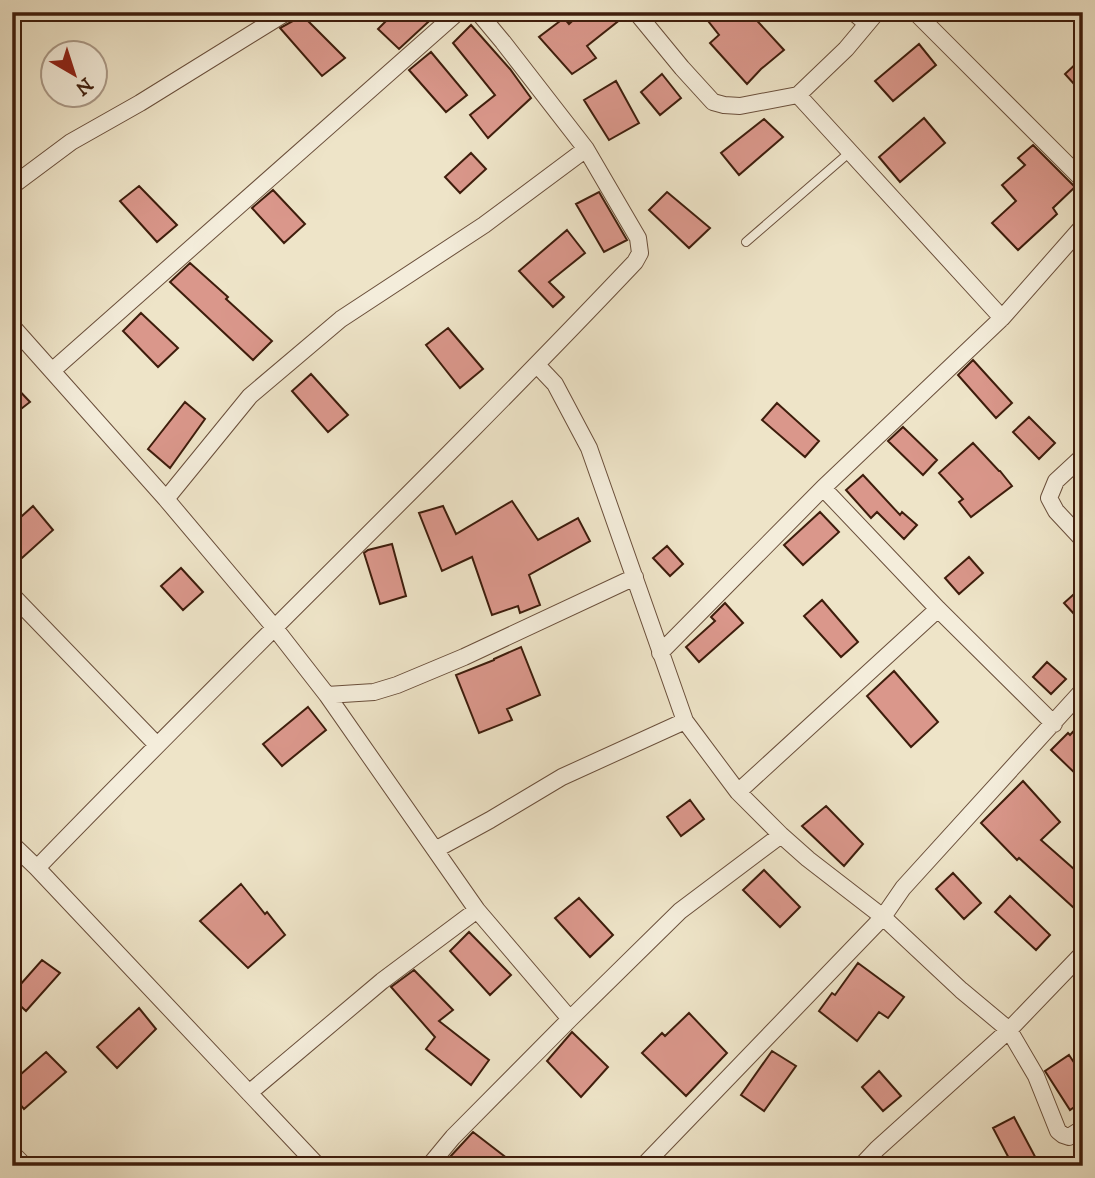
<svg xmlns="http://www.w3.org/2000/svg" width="1095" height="1178" font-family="'IM FELL DW Pica',serif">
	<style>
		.building { fill: #da978b; stroke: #3e1d0c; stroke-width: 2 }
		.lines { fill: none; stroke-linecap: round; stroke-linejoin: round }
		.service-casing { stroke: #6a4f3b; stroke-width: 10 }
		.minor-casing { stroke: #6a4f3b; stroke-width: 18 }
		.service { stroke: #f4eddb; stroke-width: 8 }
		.minor { stroke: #f4eddb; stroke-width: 16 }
	</style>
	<rect width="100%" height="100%" fill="#eee4c8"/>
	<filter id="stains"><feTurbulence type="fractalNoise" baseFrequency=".00286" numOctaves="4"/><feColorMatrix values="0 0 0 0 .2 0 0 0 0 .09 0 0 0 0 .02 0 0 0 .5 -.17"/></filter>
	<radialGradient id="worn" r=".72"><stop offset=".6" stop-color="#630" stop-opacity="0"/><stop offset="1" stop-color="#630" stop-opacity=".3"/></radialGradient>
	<path class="building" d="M395 12H439L399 49 378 29Z
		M582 12H626V15L587 46 596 58 572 74 539 37 564 18 569 24Z
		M701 12H749L784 50 761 69 747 84 710 43 719 35Z
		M300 13 345 58 322 76 280 28 293 21Z
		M471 25 510 69 531 98 488 138 470 115 495 95 453 43Z
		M919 44 936 65 893 101 875 81Z
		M431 52 467 95 446 112 409 70Z
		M1083 57V94L1065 74Z
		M662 74 681 98 660 115 641 92Z
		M616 81 639 123 609 140 584 100Z
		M924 118 945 143 900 182 879 157Z
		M764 119 783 137 739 175 721 153Z
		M1033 145 1075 187 1053 208 1057 214 1018 250 992 223 1016 201 1002 185 1025 165 1018 158Z
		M471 153 486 169 460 193 445 177Z
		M139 186 177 225 157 242 120 201Z
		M273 190 305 224 284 243 252 208Z
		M599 192 627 240 604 252 576 204Z
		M667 192 710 228 689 248 649 210Z
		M567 230 585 253 549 282 564 297 553 307 519 271Z
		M190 263 228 297 226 299 272 341 253 360 170 282Z
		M141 313 178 348 158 367 123 331Z
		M448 328 483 369 460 388 426 345Z
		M973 360 1012 403 996 418 958 375Z
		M311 374 348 415 328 432 292 391Z
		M12 383 30 402 12 416Z
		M185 402 205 419 170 468 148 449Z
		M777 403 819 441 805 457 762 420Z
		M1029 417 1055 443 1039 459 1013 432Z
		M903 427 937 460 923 475 888 441Z
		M973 443 999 471H1000L1012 486 971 517 959 502 963 499 939 473Z
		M863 475 900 515 902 512 917 525 904 539 877 512 871 518 846 490Z
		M512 501 538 540 578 518 590 541 529 575 540 605 520 613 518 606 492 615 472 557 442 571 419 513 443 506 456 534Z
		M33 506 53 530 12 567V525Z
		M820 512 839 532 803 565 784 545Z
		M392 544 406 596 380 604 364 553 368 550Z
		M667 546 683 564 670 576 653 558Z
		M969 557 983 573 959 594 945 578Z
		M181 568 203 592 183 610 161 586Z
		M1083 586V607L1075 615 1064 603Z
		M822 600 858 642 841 657 804 616Z
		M725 603 743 623 699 662 686 647 715 621 711 617Z
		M521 647 540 695 507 709 512 720 479 733 456 675 494 660V659Z
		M1047 662 1066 679 1051 694 1033 677Z
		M894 671 938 722 911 747 867 696Z
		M308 707 326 730 282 766 263 744Z
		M1083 721V781L1051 750 1068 733 1070 735Z
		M1023 781 1060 822 1041 840 1083 877V897L1074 908 1019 858 1017 860 981 823Z
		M690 800 704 819 681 836 667 817Z
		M826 806 863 844 844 866 802 826Z
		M764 870 800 907 780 927 743 890Z
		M953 873 981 903 964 919 936 889Z
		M241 884 265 914 267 912 285 935 248 968 200 921Z
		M1010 896 1050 935 1036 950 995 912Z
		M579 898 613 935 590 957 555 918Z
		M469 932 511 975 490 995 450 951Z
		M42 960 60 973 26 1011 12 998V994Z
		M858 963 904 997 888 1018 879 1012 857 1041 819 1011 832 993 835 995Z
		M414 970 453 1010 439 1021 489 1060 471 1085 426 1049 435 1037 391 987Z
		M139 1008 156 1029 117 1068 97 1047Z
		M689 1013 727 1053 686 1096 642 1053 662 1033 665 1036Z
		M572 1032 608 1067 581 1097 547 1061Z
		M772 1051 796 1066 764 1111 741 1095Z
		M46 1052 66 1072 24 1109 12 1094V1082Z
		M1069 1055 1083 1076V1101L1070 1110 1045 1071Z
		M879 1071 901 1096 883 1111 862 1087Z
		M1014 1117 1040 1166H1013L993 1128Z
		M473 1132 517 1166H459L449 1158Z"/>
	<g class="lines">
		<g class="service-casing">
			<path id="service" d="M746 242 850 152"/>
		</g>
		<g class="minor-casing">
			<path id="minor" d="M636 12 682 68 713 102 724 105 740 106 798 95 846 49 877 12
				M853 12 867 24
				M915 12 1083 180
				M798 95 1002 318
				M12 186 71 142 140 103 287 12
				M12 326 166 499 274 627 327 695 477 910 570 1019
				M537 365 555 384 589 448 685 721 738 792 781 835 808 859 883 917 961 990 1009 1030 1036 1076 1058 1131 1063 1135 1069 1137 1083 1128
				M53 370 458 12
				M1083 456 1056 481 1049 498 1056 511 1083 540
				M823 488 938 609 1054 724
				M166 499 250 396 341 319 484 225 586 149
				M12 595 156 744
				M660 653 823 488 1002 318 1083 226
				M327 695 374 692 397 685 464 657 635 577
				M738 792 938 609
				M12 844 37 868 318 1166
				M435 850 490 820 562 777 685 721
				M37 868C234 664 440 468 635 262L640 253 638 238 586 149 503 42 478 12
				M249 1093 382 981 477 910
				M12 1153 25 1166
				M429 1166 453 1137 570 1019 680 911 781 835
				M643 1166 883 917 903 888 1083 690
				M861 1166 877 1149 1009 1030 1083 953"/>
		</g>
		<use href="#service" class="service"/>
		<use href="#minor" class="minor"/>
	</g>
	<rect width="1095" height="1178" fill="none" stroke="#eee4c8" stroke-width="42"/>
	<rect x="14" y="14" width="1067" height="1150" fill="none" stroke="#3e1d0c" stroke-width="3.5"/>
	<rect x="21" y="21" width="1053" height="1136" fill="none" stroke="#3e1d0c" stroke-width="2"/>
	<g transform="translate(74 74) rotate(141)"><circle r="33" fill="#f4eddb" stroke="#ab9a88" stroke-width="2"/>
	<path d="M0-5L12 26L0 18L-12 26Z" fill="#8f2418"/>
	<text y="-10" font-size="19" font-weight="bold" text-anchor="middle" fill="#3e1d0c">N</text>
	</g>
	<rect width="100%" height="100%" filter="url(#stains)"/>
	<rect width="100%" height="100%" fill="url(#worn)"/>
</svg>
